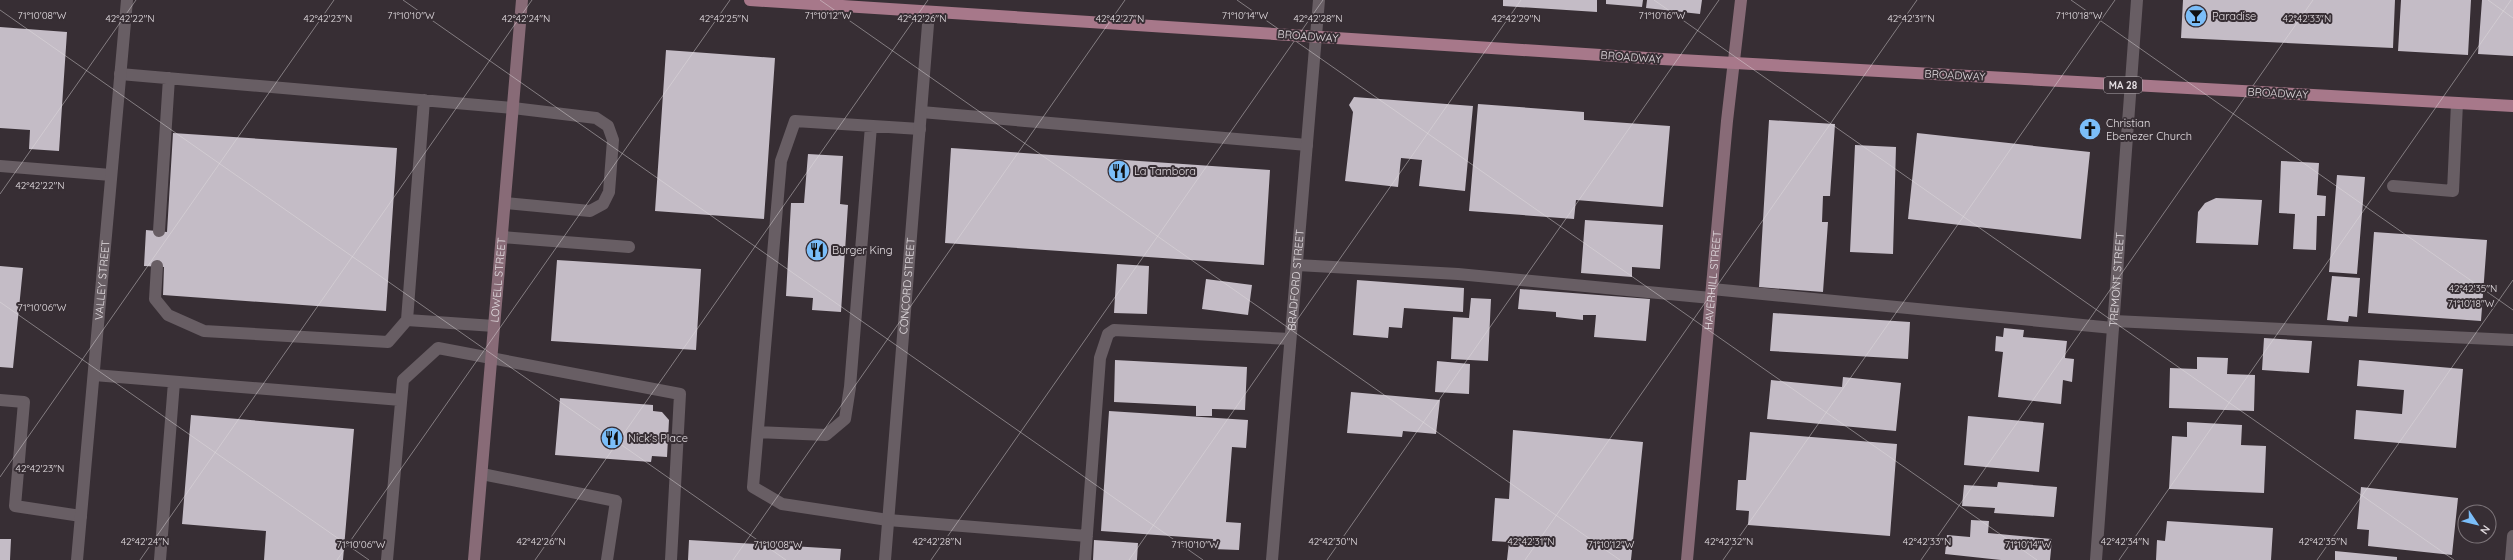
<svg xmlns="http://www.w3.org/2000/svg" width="2513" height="560" font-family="Quicksand,sans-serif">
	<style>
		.building { fill: #c4bcc6 }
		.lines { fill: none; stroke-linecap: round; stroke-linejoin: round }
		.lane { stroke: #685e64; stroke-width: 12 }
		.street { stroke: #685e64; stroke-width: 12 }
		.secondary { stroke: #886b77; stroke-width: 12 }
		.primary { stroke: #a7788a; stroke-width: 12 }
		.ticks { fill: none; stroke: #e3dde1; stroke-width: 1; stroke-opacity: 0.45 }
		.labels { text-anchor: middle; stroke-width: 4; stroke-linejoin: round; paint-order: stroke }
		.shield { fill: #372e34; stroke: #afa8ad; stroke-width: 1 }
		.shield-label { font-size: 10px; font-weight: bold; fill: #e3dde1 }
		.poi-label { font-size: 11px; fill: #e3dde1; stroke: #372e34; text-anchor: start }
		.street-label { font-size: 11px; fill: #e3dde1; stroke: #372e34 }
		.ticks-label { font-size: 10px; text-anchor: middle; fill: #e3dde1; stroke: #372e34; stroke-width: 4; stroke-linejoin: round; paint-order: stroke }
	</style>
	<rect width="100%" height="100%" fill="#372e34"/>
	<path class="building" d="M1503 0H1597V12L1503 6Z
		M1606 0H1643L1642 7 1606 4Z
		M1647 0H1702L1700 14 1646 8Z
		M2183 0H2395L2393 48 2181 38Z
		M2401 0H2471L2468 55 2398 51Z
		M2482 0H2513V56L2478 54Z
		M0 27 67 32 59 151 29 149 30 130 0 128Z
		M666 50 775 58 764 219 655 211Z
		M1354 97 1473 106 1465 191 1419 186 1422 160 1401 158 1398 187 1345 181 1353 112 1349 105Z
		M1478 104 1584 112V120L1670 126 1663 207 1576 200 1574 219 1469 211Z
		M1769 120 1835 124 1830 196H1823L1822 222H1828L1823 292 1759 287Z
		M173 133 397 148 386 311 163 295 164 267 144 266 146 230 167 232Z
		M1917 133 2090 152 2081 239 1908 219Z
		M1855 145 1896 147 1893 254 1850 252Z
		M951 148 1270 170 1264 265 945 243Z
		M808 154 843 156 840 204 848 205 841 312 812 310 813 298 786 296 791 203H804Z
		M2281 161 2319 163 2317 195 2326 196 2325 216H2317L2316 250 2293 249 2295 214 2279 213Z
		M2337 175 2365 177 2357 274 2329 272Z
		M2216 198 2262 200 2258 245 2196 243 2198 212 2205 203Z
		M1585 220 1663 225 1660 269 1632 267V277L1581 273Z
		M2374 232 2487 240 2481 321 2368 313Z
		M557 260 701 269 696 350 551 341Z
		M1117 264 1149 266 1147 314 1114 313Z
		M0 266 23 268 13 368 0 367Z
		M2332 276 2360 278 2357 317 2349 316 2348 322 2327 320Z
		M1206 279 1252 285 1248 315 1202 309Z
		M1357 280 1464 288 1463 312 1404 308 1402 328 1389 327 1388 338 1353 335Z
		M1520 289 1650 299 1646 341 1594 337 1596 315H1583V320L1556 317V312L1518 309Z
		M1471 298 1491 299 1488 361 1451 359 1453 317 1469 318Z
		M1773 313 1910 322 1908 359 1770 351Z
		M2004 328 2024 330 2023 337 2067 341 2065 358 2074 359 2072 382 2063 380 2061 404 1998 397 2003 352 1995 351 1996 336 2003 337Z
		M2264 338 2312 341 2309 373 2262 370Z
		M2197 357 2228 358 2227 374 2255 375 2254 411 2169 408 2170 368 2197 369Z
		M1115 360 1247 367 1245 410 1212 409V416H1196V406L1114 402Z
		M2359 360 2463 369 2456 448 2354 439 2356 410 2402 414 2404 390 2357 386Z
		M1437 361 1470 364 1469 394 1435 392Z
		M1843 377 1901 383 1896 431 1767 419 1771 380 1842 387Z
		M1351 392 1440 400 1436 434 1403 431 1402 437 1347 433Z
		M560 398 653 405V411L662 412 669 420 667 457 652 456 651 462 555 455Z
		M1109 411 1248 420 1246 448 1232 447 1226 522 1241 523 1239 550 1212 549 1213 539 1101 531Z
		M191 415 354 429 343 560H264L266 531 182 524Z
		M1968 416 2044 423 2039 472 1964 465Z
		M2187 422 2242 425 2241 445 2266 446 2264 493 2169 489 2172 436 2187 437Z
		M1513 430 1643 442 1631 560H1507L1509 542 1492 541 1495 498 1509 499Z
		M1750 432 1897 444 1890 536 1748 525 1749 511 1736 510 1738 480H1746Z
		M1998 482 2057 487 2054 517 1994 513 1995 508 1962 506 1964 485 1997 487Z
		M2361 487 2458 498 2452 555 2368 546 2369 530 2357 529Z
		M1971 520 1989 521 1988 533 2052 539 2050 560H2001L1945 554 1947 535 1970 537Z
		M2167 521 2273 528 2271 560H2156L2157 540 2165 541Z
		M0 539H11L10 560H0Z
		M689 540 841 549 840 560H688Z
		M1094 540 1138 543 1137 560H1093Z
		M2335 551 2397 557V560H2335Z"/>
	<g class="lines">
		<path class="lane" d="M120 74 513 108 596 118 608 126 613 140 609 192 603 204 590 211 505 203
			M921 112 1307 145
			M920 129 795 121 781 161 753 487 782 504 888 520 1087 536
			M0 166 111 175
			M2393 186 2453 191 2457 103
			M159 231 169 78
			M502 237 629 247
			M1297 265 1458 274 1711 298
			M157 266 155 299 168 315 204 331 388 342 407 320 424 100
			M1712 289 2113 328
			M407 320 494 326
			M2114 321 2513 340
			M94 375 401 400
			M0 400 24 402 15 506 81 516
			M758 432 826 435 845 419 850 387 871 126
			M482 474 616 501 607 560
			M160 560 174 382
			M387 560 403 380 438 348 680 394 671 560
			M1085 560 1100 358 1108 334 1114 330 1290 339"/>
		<g class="street">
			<path id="s1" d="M77 560 127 0"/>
			<path id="s2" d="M885 560 929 12"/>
			<path id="s3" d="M1272 560 1319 0"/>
			<path id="s4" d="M2096 560 2137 0"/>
			<path d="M2511 560 2513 536"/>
		</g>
		<g class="secondary">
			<path id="s5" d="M474 560 522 0"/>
			<path id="s6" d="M1687 560 1727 121 1741 0"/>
		</g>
		<path class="primary" d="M750 0 1662 59 2513 106"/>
	</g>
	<path class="ticks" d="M403 0 1203 560M820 0 1620 560M1237 0 2037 560M1654 0 2454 560M2071 0 2513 310M2488 0 2513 18M0 10 786 560M0 194 136 0M0 302 369 560M0 477 334 0M140 560 532 0M337 560 730 0M535 560 928 0M733 560 1125 0M931 560 1323 0M1129 560 1521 0M1327 560 1719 0M1525 560 1917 0M1723 560 2115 0M1921 560 2313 0M2119 560 2511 0M2317 560 2513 280"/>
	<defs>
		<g id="bar-disc" transform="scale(1.15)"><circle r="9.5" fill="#7bbef9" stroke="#372e34"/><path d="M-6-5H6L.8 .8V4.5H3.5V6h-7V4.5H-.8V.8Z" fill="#111"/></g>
		<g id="church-disc" transform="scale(1.15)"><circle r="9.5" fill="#7bbef9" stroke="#372e34"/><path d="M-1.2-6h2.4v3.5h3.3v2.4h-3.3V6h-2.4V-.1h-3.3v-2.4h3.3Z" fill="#111"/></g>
		<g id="restaurant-disc" transform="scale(1.15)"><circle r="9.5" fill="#7bbef9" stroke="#372e34"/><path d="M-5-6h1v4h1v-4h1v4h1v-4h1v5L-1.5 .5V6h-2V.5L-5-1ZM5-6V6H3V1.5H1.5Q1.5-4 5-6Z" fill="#111"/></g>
	</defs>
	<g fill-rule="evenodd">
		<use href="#bar-disc" x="2196" y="16"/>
		<use href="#church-disc" x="2090" y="129"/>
		<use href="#restaurant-disc" x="1119" y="171"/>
		<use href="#restaurant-disc" x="817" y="250"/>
		<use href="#restaurant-disc" x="612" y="438"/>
	</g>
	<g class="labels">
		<rect class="shield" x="2104" y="77" width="38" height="16" rx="3"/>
		<g class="shield-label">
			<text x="2123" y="89">MA 28</text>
		</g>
		<g class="poi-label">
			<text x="2212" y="20">Paradise</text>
			<text x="2106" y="127">Christian<tspan x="2106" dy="13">Ebenezer Church</tspan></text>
			<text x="1134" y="175">La Tambora</text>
			<text x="832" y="254">Burger King</text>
			<text x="628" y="442">Nick's Place</text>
		</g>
		<g class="street-label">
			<text transform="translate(1308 36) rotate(4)" y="4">BROADWAY</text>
			<text transform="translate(1631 57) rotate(4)" y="4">BROADWAY</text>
			<text transform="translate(1955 75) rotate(3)" y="4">BROADWAY</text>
			<text transform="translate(2278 93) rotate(3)" y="4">BROADWAY</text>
			<text dy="4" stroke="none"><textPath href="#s1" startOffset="281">VALLEY STREET</textPath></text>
			<text dy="4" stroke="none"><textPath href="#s5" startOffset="281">LOWELL STREET</textPath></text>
			<text dy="4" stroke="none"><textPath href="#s3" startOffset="281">BRADFORD STREET</textPath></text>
			<text dy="4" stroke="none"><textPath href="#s6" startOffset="281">HAVERHILL STREET</textPath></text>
			<text dy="4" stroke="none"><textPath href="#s4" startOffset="281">TREMONT STREET</textPath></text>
			<text dy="4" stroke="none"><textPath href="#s2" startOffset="275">CONCORD STREET</textPath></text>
		</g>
	</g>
	<g class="ticks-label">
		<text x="42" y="19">71°10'08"W</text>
		<text x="411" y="19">71°10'10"W</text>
		<text x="828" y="19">71°10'12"W</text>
		<text x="1245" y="19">71°10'14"W</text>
		<text x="2079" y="19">71°10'18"W</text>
		<text x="1662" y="19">71°10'16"W</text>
		<text x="130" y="22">42°42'22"N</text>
		<text x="328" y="22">42°42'23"N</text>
		<text x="526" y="22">42°42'24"N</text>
		<text x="724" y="22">42°42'25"N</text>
		<text x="922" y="22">42°42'26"N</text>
		<text x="1120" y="22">42°42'27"N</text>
		<text x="1318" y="22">42°42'28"N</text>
		<text x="1516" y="22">42°42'29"N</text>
		<text x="1911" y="22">42°42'31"N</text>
		<text x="2307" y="22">42°42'33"N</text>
		<text x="40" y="189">42°42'22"N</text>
		<text x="2473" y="292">42°42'35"N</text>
		<text x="2471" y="307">71°10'18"W</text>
		<text x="42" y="311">71°10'06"W</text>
		<text x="40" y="472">42°42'23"N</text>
		<text x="145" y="545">42°42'24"N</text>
		<text x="541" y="545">42°42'26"N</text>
		<text x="937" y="545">42°42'28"N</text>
		<text x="1333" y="545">42°42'30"N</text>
		<text x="1531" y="545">42°42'31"N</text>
		<text x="1729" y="545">42°42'32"N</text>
		<text x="1927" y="545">42°42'33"N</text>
		<text x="2125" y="545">42°42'34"N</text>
		<text x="2323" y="545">42°42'35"N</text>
		<text x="361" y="548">71°10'06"W</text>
		<text x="778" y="548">71°10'08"W</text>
		<text x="1195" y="548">71°10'10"W</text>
		<text x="1611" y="548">71°10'12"W</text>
		<text x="2028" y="548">71°10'14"W</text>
	</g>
	<g transform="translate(2477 524) rotate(125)"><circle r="19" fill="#372e34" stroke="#7c7479"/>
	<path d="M0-3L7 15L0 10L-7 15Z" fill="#7bbef9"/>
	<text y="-6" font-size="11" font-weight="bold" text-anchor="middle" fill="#e3dde1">N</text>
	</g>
</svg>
